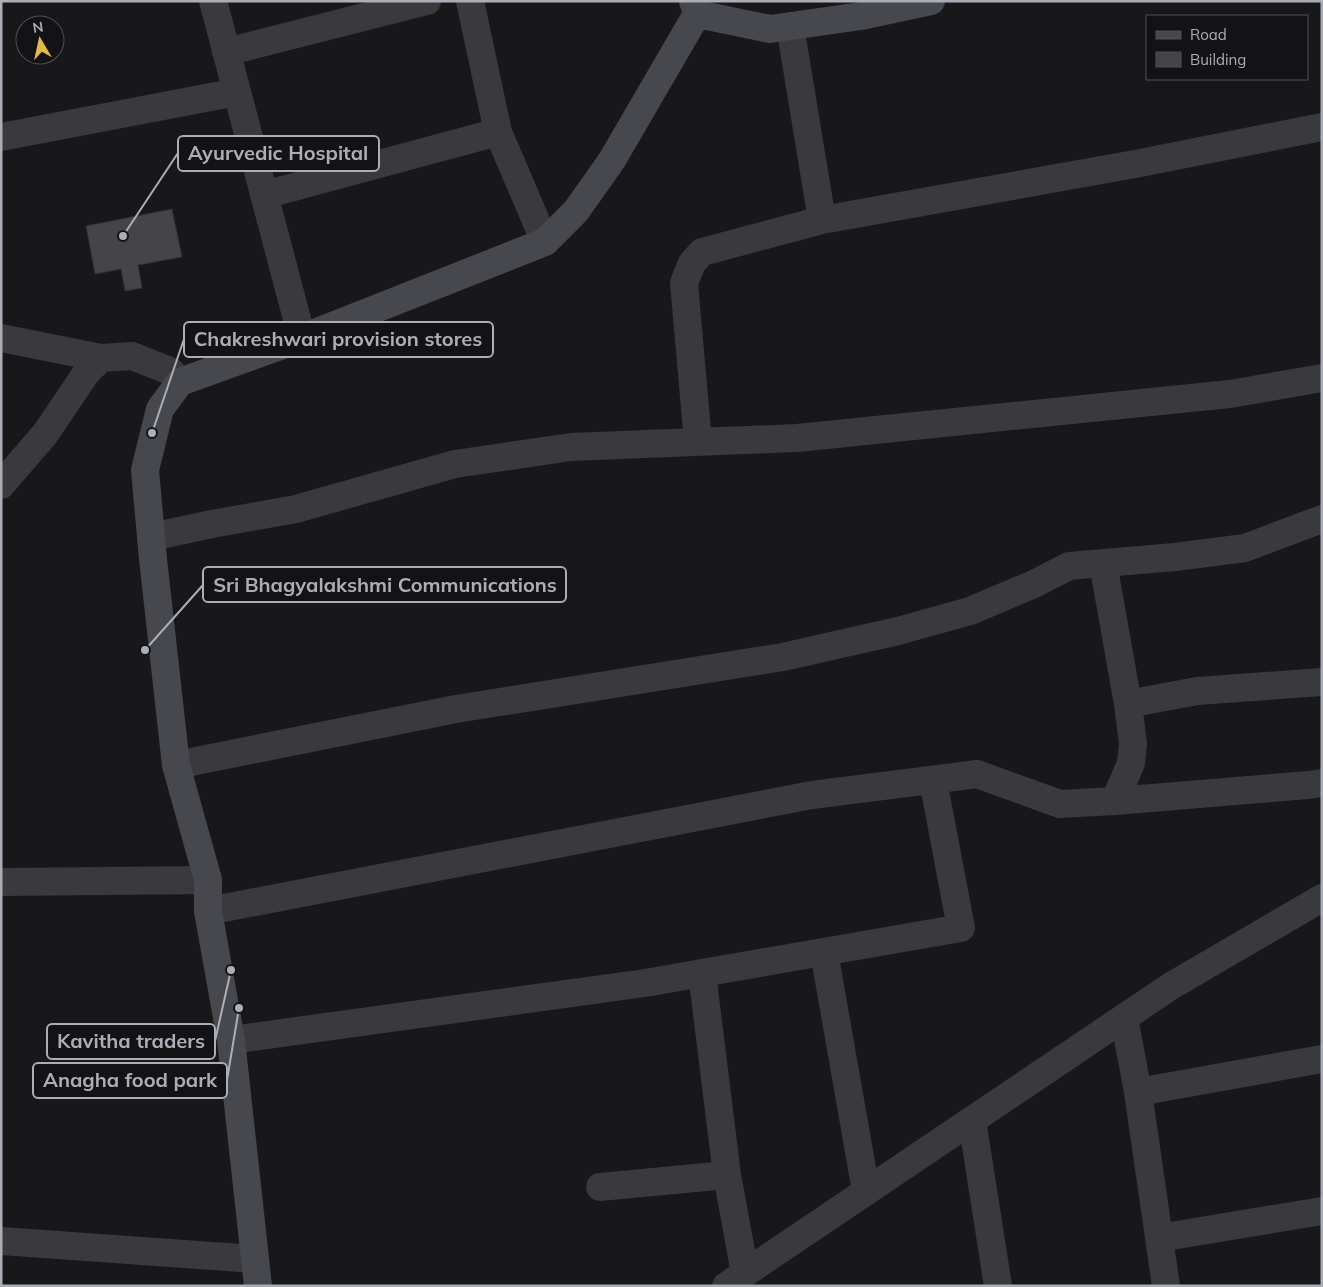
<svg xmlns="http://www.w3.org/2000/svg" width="1323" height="1287" font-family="Mulish,sans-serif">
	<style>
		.building { fill: #454549; stroke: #323235 }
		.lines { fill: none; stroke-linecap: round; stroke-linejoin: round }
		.street { stroke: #39393e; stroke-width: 28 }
		.secondary { stroke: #47484d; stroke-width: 28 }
		.leader { fill: none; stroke: #abaeb7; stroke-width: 2 }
		.callout-dot { fill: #abaeb7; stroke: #131214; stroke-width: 2 }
		.callout { fill: #131214; stroke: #abaeb7; stroke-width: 2 }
		.callout-label { font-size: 20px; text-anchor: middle; font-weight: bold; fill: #abaeb7 }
	</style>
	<rect width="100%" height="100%" fill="#181719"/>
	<path class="building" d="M172 209 182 257 138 265 142 288 125 291 121 269 95 274 86 226Z"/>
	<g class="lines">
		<path class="street" d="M213 1 302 338
			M470 1 498 132 545 242
			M790 26 822 220
			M226 52 427 1
			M1 137 237 92
			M264 195 498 132
			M1 338 101 358
			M698 442 684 283 692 263 702 252 822 220 1135 164 1322 127
			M1 485 45 434 87 372 101 358 132 356 170 371 180 382
			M151 537 212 524 296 509 455 464 571 447 797 438 1230 394 1322 378
			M1103 563 1128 704
			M176 765 456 709 783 657 898 631 970 611 1034 584 1069 566 1175 557 1245 548 1322 519
			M1115 801 1308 785 1322 783
			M1 882 208 880
			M208 911 812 795 977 774 1060 804 1115 801 1131 763 1133 744 1128 704 1197 691 1322 682
			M824 952 866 1191
			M702 973 727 1175 745 1273
			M1124 1018 1138 1092 1166 1286
			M231 1040 645 983 961 928 933 780
			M1138 1092 1322 1059
			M972 1120 998 1286
			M600 1187 727 1175
			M1159 1238 1322 1211
			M1 1241 255 1259
			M726 1286 1171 986 1322 898"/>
		<path class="secondary" d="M697 14 770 29 861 16 931 1
			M258 1286 231 1040 208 911V880L176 765 153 559 145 470 160 409 180 382 302 338 545 242 576 211 612 160 697 14 693 1"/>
	</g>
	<path class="leader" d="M123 236L178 153M152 433L184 339M145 650L203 585M231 970L215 1041M239 1008L227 1080"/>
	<g class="callout-dot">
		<circle cx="123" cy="236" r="5"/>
		<circle cx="152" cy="433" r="5"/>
		<circle cx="145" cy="650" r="5"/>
		<circle cx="231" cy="970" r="5"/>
		<circle cx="239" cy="1008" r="5"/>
	</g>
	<g class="callout">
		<rect x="178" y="136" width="201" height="35" rx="5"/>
		<rect x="184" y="322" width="309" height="35" rx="5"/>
		<rect x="203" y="567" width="363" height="35" rx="5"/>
		<rect x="47" y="1024" width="168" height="35" rx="5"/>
		<rect x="33" y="1063" width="194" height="35" rx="5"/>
	</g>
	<g class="callout-label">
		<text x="278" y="160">Ayurvedic Hospital</text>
		<text x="338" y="346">Chakreshwari provision stores</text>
		<text x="385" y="592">Sri Bhagyalakshmi Communications</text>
		<text x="131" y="1048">Kavitha traders</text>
		<text x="130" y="1087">Anagha food park</text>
	</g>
	<rect width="1323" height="1287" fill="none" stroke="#abaeb7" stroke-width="5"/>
	<rect x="1146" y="15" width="162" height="65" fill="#131214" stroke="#505055"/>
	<rect x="1156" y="31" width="25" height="8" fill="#47484d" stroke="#505055"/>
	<text x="1190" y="40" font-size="15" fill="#abaeb7">Road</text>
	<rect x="1156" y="52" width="25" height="15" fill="#454549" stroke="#505055"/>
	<text x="1190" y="65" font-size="15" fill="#abaeb7">Building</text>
	<g transform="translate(40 40) rotate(351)"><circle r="24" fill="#131214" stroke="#505055"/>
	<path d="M0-4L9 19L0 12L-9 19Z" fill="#deba4a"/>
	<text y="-8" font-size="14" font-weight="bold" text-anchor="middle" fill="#abaeb7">N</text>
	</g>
</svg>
